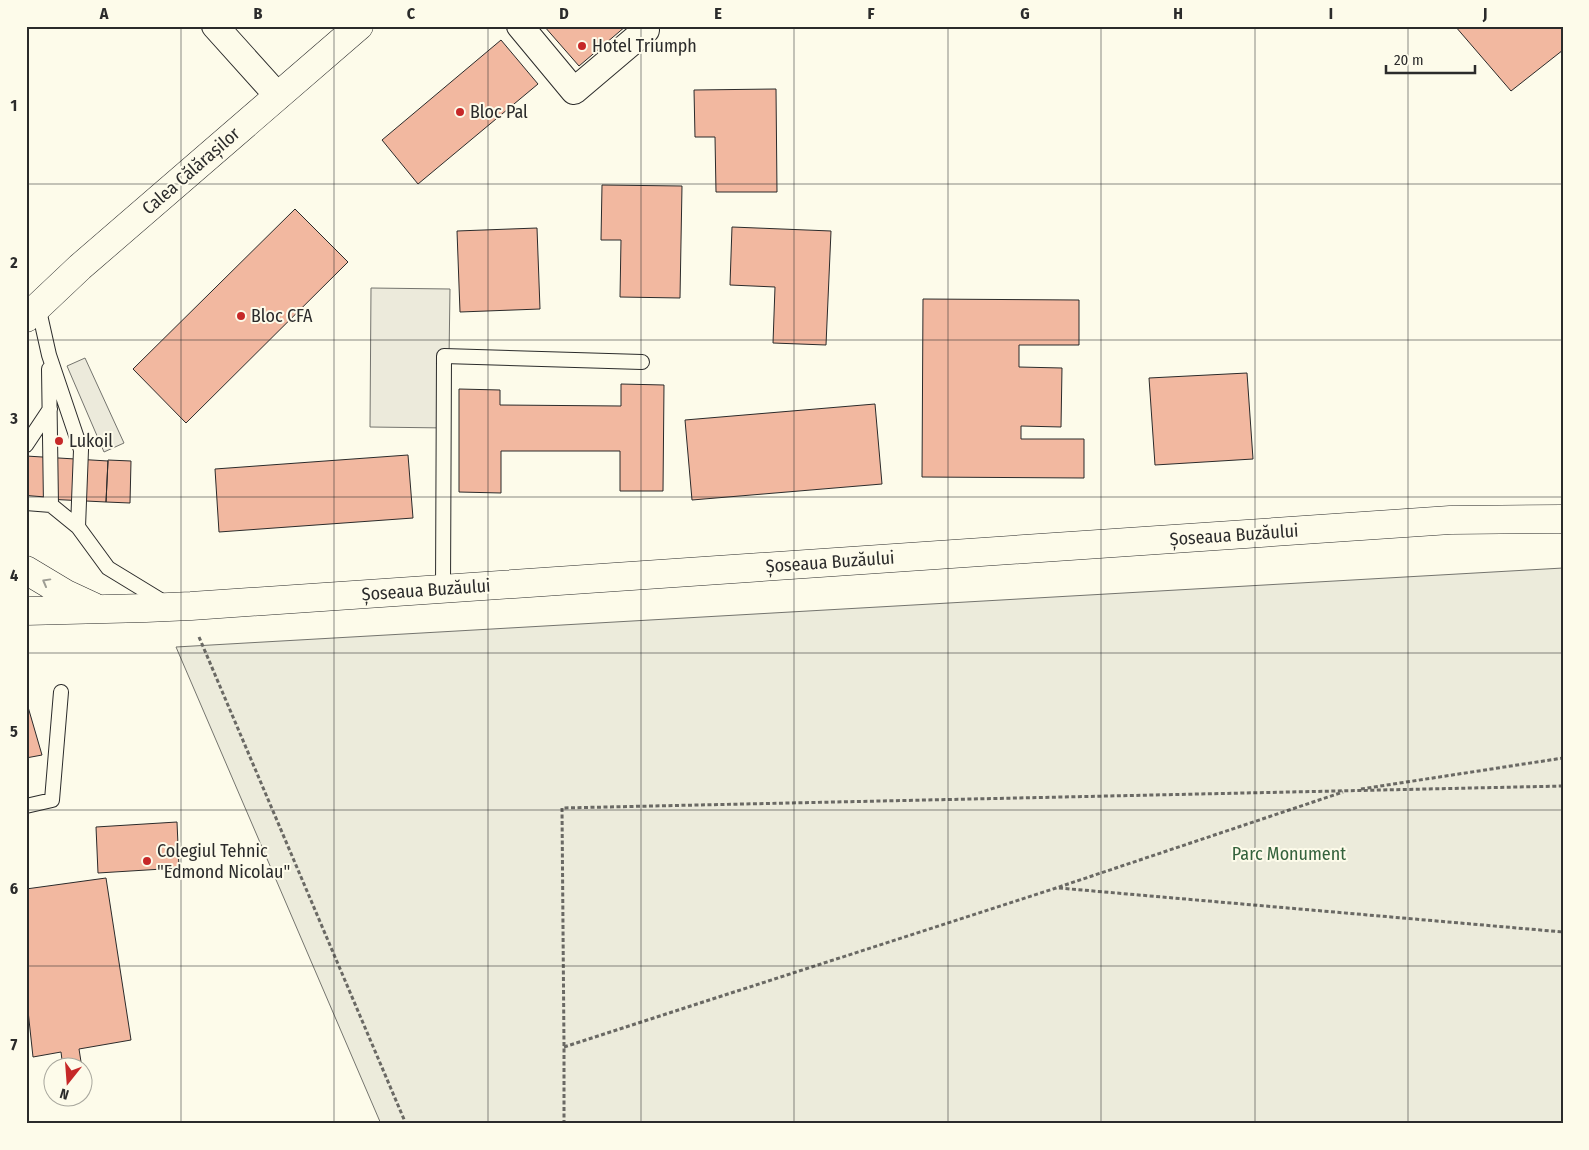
<svg xmlns="http://www.w3.org/2000/svg" width="1589" height="1150" font-family="'Fira Sans Condensed',sans-serif">
	<style>
		.green { fill: #ecebdb; stroke: #74746e }
		.parking { fill: #eceadb; stroke: #74746e }
		.building { fill: #f2b8a0; stroke: #2b2b2b }
		.lines { fill: none; stroke-linecap: round; stroke-linejoin: round }
		.service-casing { stroke: #2b2b2b; stroke-width: 16 }
		.minor-casing { stroke: #2b2b2b; stroke-width: 28 }
		.primary-casing { stroke: #2b2b2b; stroke-width: 29 }
		.path { stroke: #6a6964; stroke-width: 3; stroke-dasharray: 4 2.5; stroke-linecap: butt }
		.service { stroke: #fdfbea; stroke-width: 14 }
		.minor { stroke: #fdfbea; stroke-width: 26 }
		.primary { stroke: #fdfbea; stroke-width: 28 }
		.oneway { stroke: #9e9d94 }
		.grid { fill: none; stroke: #2b2b2b; stroke-width: 1; stroke-opacity: 0.55 }
		.poi-dot { fill: #c62828; stroke: #fdfbea; stroke-width: 2 }
		.labels { text-anchor: middle; stroke-width: 4; stroke-linejoin: round; paint-order: stroke }
		.poi-label { font-size: 18px; fill: #2b2b2b; stroke: #fdfbea; text-anchor: start }
		.street-label { font-size: 18px; fill: #2b2b2b; stroke: #fdfbea }
		.park-label { font-size: 18px; fill: #34623c; stroke: #fdfbea }
		.neatline { fill: none; stroke: #2b2b2b; stroke-width: 2 }
		.grid-label { font-size: 16px; text-anchor: middle; font-weight: bold; fill: #2b2b2b }
	</style>
	<rect width="100%" height="100%" fill="#fdfbea"/>
	<path class="green" d="M1563 568V1124H381L176 647Z"/>
	<path class="parking" d="M371 288 450 289 448 428 370 427Z
		M85 358 124 443 104 452 67 366Z"/>
	<path class="building" d="M544 26H626L579 66Z
		M1455 26H1563V50L1511 91Z
		M501 40 538 84 418 184 382 140Z
		M776 89 777 192H716L715 137H695L694 90Z
		M602 185 682 186 680 298 620 297 621 240H601Z
		M295 209 348 262 186 423 133 369Z
		M732 227 831 231 826 345 773 343 775 287 730 285Z
		M537 228 540 309 460 312 457 231Z
		M923 299 1079 300V345H1019V367L1062 368 1061 427 1021 426V439H1084V478L922 477Z
		M1247 373 1253 459 1155 465 1149 378Z
		M621 384 664 385 663 491H620V451H501V493L459 492V389L500 390V405L621 406Z
		M875 404 882 484 692 500 685 420Z
		M408 455 413 518 219 532 215 469Z
		M26 456 108 461 106 502 26 498Z
		M108 460 131 461 130 503 106 502Z
		M26 700 42 755 26 758Z
		M177 822 179 868 98 873 96 827Z
		M106 878 131 1040 79 1049 82 1068H63L61 1052 33 1057 26 992V889Z
		M26 992 28 1007V1040L26 1041Z"/>
	<g class="lines">
		<g class="service-casing">
			<path id="service" d="M38 306 49 355 81 450 78 527 108 568 167 604
				M49 369 51 505 78 527
				M26 445 50 409
				M26 503 51 505
				M443 589 444 356 642 362
				M26 806 52 800 61 692"/>
		</g>
		<g class="minor-casing">
			<path id="minor" d="M215 26 278 96
				M520 26 574 91 646 30"/>
		</g>
		<g class="primary-casing">
			<path id="primary" d="M26 318 80 267 359 26
				M26 570 66 594 94 607
				M26 611 146 608 191 606 1450 520 1563 519"/>
		</g>
		<path class="path" d="M199 637 406 1124
			M1361 789 1563 758
			M1059 888 1563 932
			M564 1047 1056 888 1343 792
			M564 1124V1047L562 808 1563 786"/>
		<use href="#service" class="service"/>
		<use href="#minor" class="minor"/>
		<use href="#primary" class="primary"/>
	</g>
	<defs><path id="oneway-chevron" d="M-2-3.5L2.5 0L-2 3.5" fill="none" stroke-width="1.6" stroke-linecap="round" stroke-linejoin="round" transform="scale(1.25)"/></defs>
	<use class="oneway" href="#oneway-chevron" transform="translate(46 582) rotate(-151)"/>
	<path class="grid" d="M181 26V1124M334 26V1124M488 26V1124M641 26V1124M794 26V1124M948 26V1124M1101 26V1124M1255 26V1124M1408 26V1124M26 184H1563M26 340H1563M26 497H1563M26 653H1563M26 810H1563M26 966H1563"/>
	<g class="poi-dot">
		<circle cx="582" cy="46" r="5"/>
		<circle cx="460" cy="112" r="5"/>
		<circle cx="241" cy="316" r="5"/>
		<circle cx="59" cy="441" r="5"/>
		<circle cx="147" cy="861" r="5"/>
	</g>
	<g class="labels">
		<g class="poi-label">
			<text x="592" y="52">Hotel Triumph</text>
			<text x="470" y="118">Bloc Pal</text>
			<text x="251" y="322">Bloc CFA</text>
			<text x="69" y="447">Lukoil</text>
			<text x="157" y="857">Colegiul Tehnic<tspan x="157" dy="21">"Edmond Nicolau"</tspan></text>
		</g>
		<g class="street-label">
			<text transform="translate(191 171) rotate(-41)" y="6">Calea Călărașilor</text>
			<text transform="translate(1234 535) rotate(-4)" y="6">Șoseaua Buzăului</text>
			<text transform="translate(830 562) rotate(-4)" y="6">Șoseaua Buzăului</text>
			<text transform="translate(426 590) rotate(-4)" y="6">Șoseaua Buzăului</text>
		</g>
		<g class="park-label">
			<text x="1289" y="860">Parc Monument</text>
		</g>
	</g>
	<rect width="1589" height="1150" fill="none" stroke="#fdfbea" stroke-width="55"/>
	<g transform="translate(68 1082) rotate(197)"><circle r="24" fill="#fdfbea" stroke="#a9a89e"/>
	<path d="M0-4L9 19L0 12L-9 19Z" fill="#c62828"/>
	<text y="-8" font-size="14" font-weight="bold" text-anchor="middle" fill="#2b2b2b">N</text>
	</g>
	<path d="M1386 65v8h89v-8" fill="none" stroke="#2b2b2b" stroke-width="2.5"/>
	<text x="1394" y="65" font-size="15" fill="#2b2b2b" stroke="#fdfbea" stroke-width="4" paint-order="stroke">20 m</text>
	<rect x="28" y="28" width="1534" height="1094" class="neatline"/>
	<g class="grid-label">
		<text x="104" y="19">A</text>
		<text x="258" y="19">B</text>
		<text x="411" y="19">C</text>
		<text x="564" y="19">D</text>
		<text x="718" y="19">E</text>
		<text x="871" y="19">F</text>
		<text x="1025" y="19">G</text>
		<text x="1178" y="19">H</text>
		<text x="1331" y="19">I</text>
		<text x="1485" y="19">J</text>
		<text x="14" y="111">1</text>
		<text x="14" y="268">2</text>
		<text x="14" y="424">3</text>
		<text x="14" y="581">4</text>
		<text x="14" y="737">5</text>
		<text x="14" y="894">6</text>
		<text x="14" y="1050">7</text>
	</g>
</svg>
